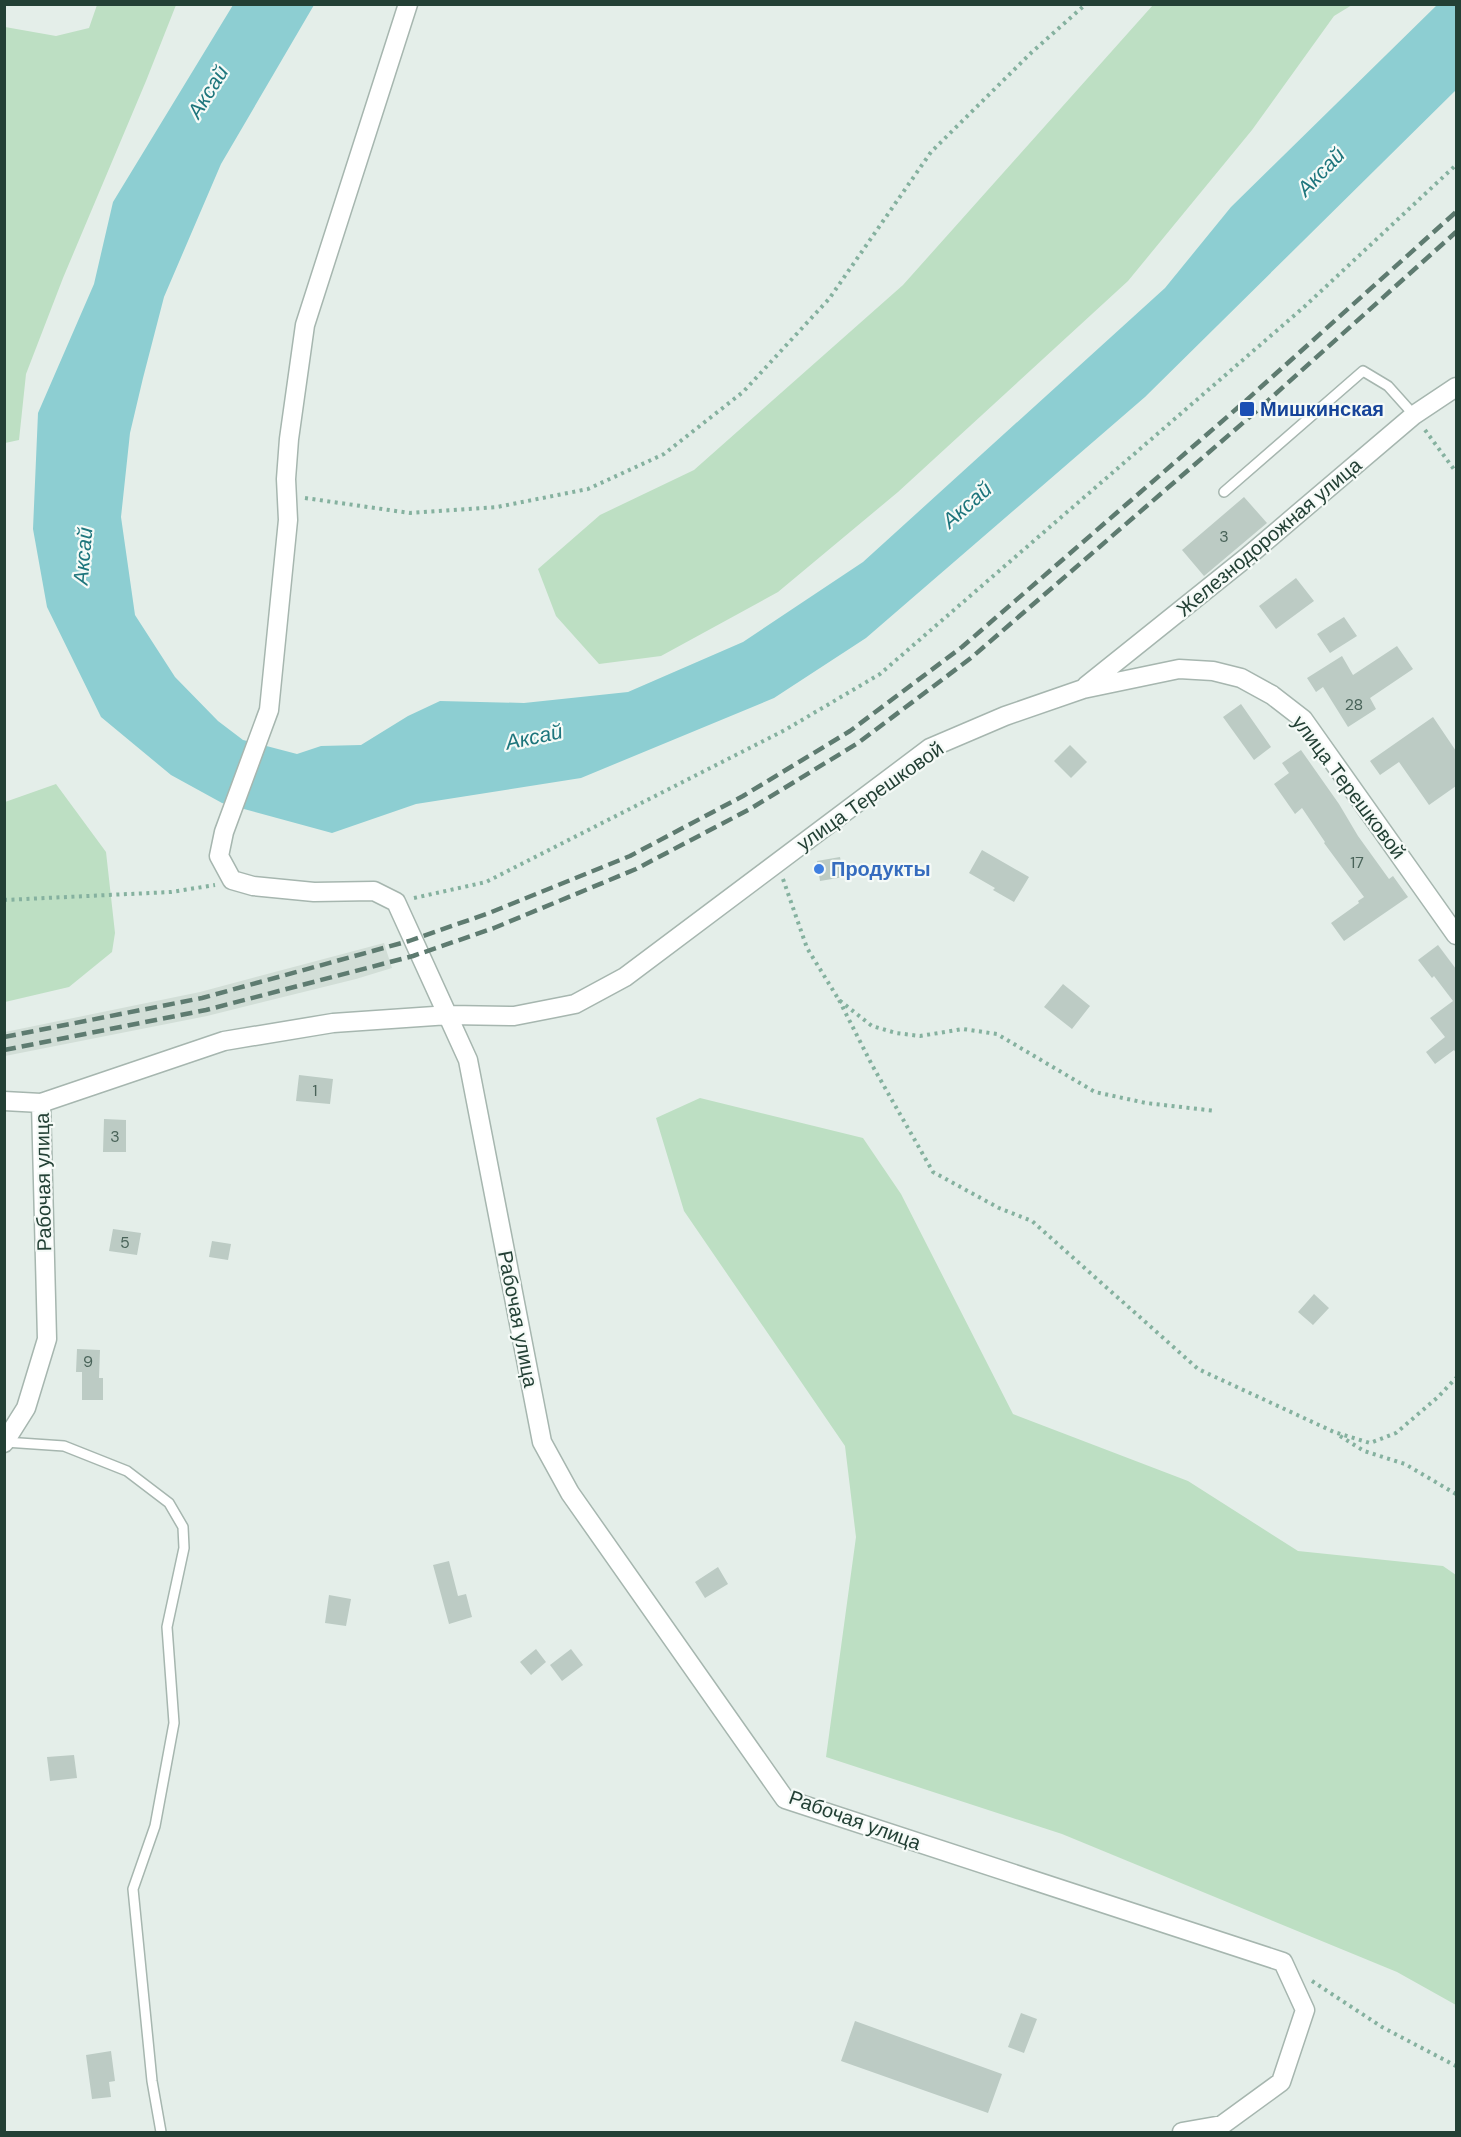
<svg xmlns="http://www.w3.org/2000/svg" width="1461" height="2137" font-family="'DM Sans',sans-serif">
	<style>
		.built { fill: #d2ded7 }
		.green { fill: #bddfc3 }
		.water { fill: #8dced2 }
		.building { fill: #bccbc4 }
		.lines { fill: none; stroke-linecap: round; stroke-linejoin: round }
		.service-casing { stroke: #a6b6af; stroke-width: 12 }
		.minor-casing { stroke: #a6b6af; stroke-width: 21 }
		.path { stroke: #85b19f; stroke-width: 4; stroke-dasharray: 3 4.5; stroke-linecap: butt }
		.service { stroke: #fff; stroke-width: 9 }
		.minor { stroke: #fff; stroke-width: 18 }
		.rail { stroke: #5e7b70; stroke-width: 4.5; stroke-dasharray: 12 6; stroke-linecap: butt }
		.transit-dot { fill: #1a4fb4; stroke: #f5faf7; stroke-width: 2 }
		.shop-dot { fill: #3f7fe0; stroke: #f5faf7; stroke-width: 2 }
		.labels { text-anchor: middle; stroke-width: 4.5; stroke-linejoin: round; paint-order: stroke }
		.number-label { font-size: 16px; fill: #496359 }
		.transit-label { font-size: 20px; font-weight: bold; fill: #164399; stroke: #f5faf7; text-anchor: start }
		.street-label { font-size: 20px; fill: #234035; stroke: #f5faf7 }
		.shop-label { font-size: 20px; font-weight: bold; fill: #366cbe; stroke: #f5faf7; text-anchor: start }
		.water-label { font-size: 21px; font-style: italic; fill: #1d757c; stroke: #f5faf7 }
	</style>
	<rect width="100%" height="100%" fill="#e4eee9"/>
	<path class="built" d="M384 943 392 968 356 979 207 1016 5 1056V1032L200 992Z"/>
	<path class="green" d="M97 5H176L146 81 63 278 26 374 19 440 5 443V27L56 36 89 28Z
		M1153 5H1352L1334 16 1252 130 1128 281 898 492 778 592 661 656 599 664 556 616 538 569 600 515 694 470 903 285Z
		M56 784 106 852 115 933 112 952 69 987 5 1002V802Z
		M700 1098 863 1138 901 1194 1013 1414 1188 1481 1298 1551 1443 1566 1456 1575V2005L1397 1972 1062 1834 826 1757 856 1537 845 1446 684 1211 656 1118Z"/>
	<path class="water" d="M233 5H314L221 164 164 297 143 378 130 433 121 517 135 615 175 677 218 721 243 740 297 754 321 746 361 745 408 716 440 701 524 703 628 692 743 642 863 562 1165 288 1231 207 1437 5H1456V90L1145 397 866 638 774 698 581 778 416 804 332 833 222 803 171 775 101 717 47 607 33 529 38 413 94 284 113 202Z"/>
	<path class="building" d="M1244 497 1267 523 1204 576 1182 550Z
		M1296 578 1314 601 1276 629 1259 606Z
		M1344 617 1357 636 1330 653 1317 634Z
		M1397 646 1413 669 1370 698 1376 709 1348 727 1323 687 1316 692 1307 678 1342 656 1353 675Z
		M1241 704 1271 747 1254 760 1223 717Z
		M1433 717 1456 751V786L1429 805 1399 762 1380 775 1370 761Z
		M1070 745 1087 762 1071 778 1054 761Z
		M1301 750 1339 804 1358 836 1389 879 1393 876 1408 897 1344 941 1331 923 1359 903 1358 901 1364 897 1324 843 1325 842 1302 808 1295 814 1274 784 1289 773 1282 763Z
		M982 850 1029 877 1014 902 993 890 995 888 969 873Z
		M840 857 844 877 820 881 817 861Z
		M1438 945 1456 969V1053L1454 1050 1435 1064 1426 1052 1445 1037 1430 1018 1453 1001 1434 976 1432 978 1418 960Z
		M1063 984 1090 1006 1072 1029 1044 1007Z
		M299 1075 333 1079 330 1104 296 1101Z
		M104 1119 126 1120V1152H103Z
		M113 1229 141 1233 137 1255 109 1251Z
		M212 1241 231 1244 228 1260 209 1257Z
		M1314 1294 1329 1308 1313 1325 1298 1312Z
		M77 1349 100 1350 99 1378H103V1400H82V1372H76Z
		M449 1561 458 1596 466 1594 472 1617 449 1624 433 1565Z
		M718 1567 728 1584 705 1598 695 1582Z
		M329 1595 351 1599 346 1626 325 1623Z
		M536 1649 546 1662 531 1675 520 1662Z
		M571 1649 583 1665 562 1681 550 1665Z
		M74 1755 77 1778 50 1781 47 1757Z
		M1021 2013 1037 2019 1024 2053 1008 2047Z
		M855 2021 1002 2074 988 2113 841 2061Z
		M111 2051 115 2081 109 2082 111 2097 92 2099 86 2055Z"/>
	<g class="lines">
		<g class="service-casing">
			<path id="service" d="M1224 492 1363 371 1388 386 1414 415
				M5 1442 64 1446 127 1471 169 1503 183 1527 184 1548 167 1627 174 1723 155 1826 133 1889 152 2081 161 2132"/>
		</g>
		<g class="minor-casing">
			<path id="minor" d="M408 4 305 325 289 439 286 479 288 520 269 710 224 832 219 856 232 880 253 886 314 892 374 891 396 902 468 1060 542 1442 570 1493 785 1799 1283 1962 1305 2010 1281 2082 1222 2125 1182 2132
				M1086 686 1247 557 1414 415 1456 387
				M4 1101 41 1103 224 1041 333 1023 449 1015 514 1016 575 1004 625 977 930 748 1005 716 1083 689 1179 669 1213 671 1241 678 1272 695 1303 719 1456 935
				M4 1443 26 1408 47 1339 41 1103"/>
		</g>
		<path class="path" d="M1425 430 1456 472
			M305 498 410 513 497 507 588 489 664 454 743 392 829 299 931 152 1032 52 1086 4
			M783 879 807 948 839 1000 872 1026 896 1033 920 1036 963 1029 997 1034 1095 1092 1146 1103 1216 1111
			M414 898 486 882 785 730 880 674 1304 307 1456 165
			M4 900 171 892 215 885
			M839 1000 872 1065 933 1172 999 1208 1032 1221 1198 1369 1334 1432 1370 1443 1396 1433 1438 1397 1456 1378
			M1340 1436 1364 1451 1405 1464 1456 1494
			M1312 1981 1382 2027 1456 2066"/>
		<use href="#service" class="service"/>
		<use href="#minor" class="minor"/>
		<path class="rail" d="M4 1037 202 998 409 941 489 913 630 856 743 796 850 731 962 647 1242 404 1456 212
			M4 1050 206 1010 413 956 494 928 636 869 750 809 858 743 971 658 1252 415 1456 232"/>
	</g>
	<rect class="transit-dot" x="1239" y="401" width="16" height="16" rx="3"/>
	<circle class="shop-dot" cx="819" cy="869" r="6"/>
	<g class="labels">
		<g class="number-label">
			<text x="1224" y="542">3</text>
			<text x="1354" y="710">28</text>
			<text x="1357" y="868">17</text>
			<text x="315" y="1096">1</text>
			<text x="115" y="1142">3</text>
			<text x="125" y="1248">5</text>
			<text x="88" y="1367">9</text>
		</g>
		<g class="transit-label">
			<text x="1260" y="416">Мишкинская</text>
		</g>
		<g class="street-label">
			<text transform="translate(1269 537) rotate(-40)" y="7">Железнодорожная улица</text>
			<text transform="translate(1349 787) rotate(53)" y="7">улица Терешковой</text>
			<text transform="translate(870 796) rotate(-35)" y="7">улица Терешковой</text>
			<text transform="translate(43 1182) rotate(-91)" y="7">Рабочая улица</text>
			<text transform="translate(518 1319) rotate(79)" y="7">Рабочая улица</text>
			<text transform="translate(855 1820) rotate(20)" y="7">Рабочая улица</text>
		</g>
		<g class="shop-label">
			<text x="831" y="876">Продукты</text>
		</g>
		<g class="water-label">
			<text transform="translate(208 92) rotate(-58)" y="7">Аксай</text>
			<text transform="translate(1321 172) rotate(-46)" y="7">Аксай</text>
			<text transform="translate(967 505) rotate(-41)" y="7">Аксай</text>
			<text transform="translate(83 556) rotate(-85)" y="7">Аксай</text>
			<text transform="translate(534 737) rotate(-12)" y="7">Аксай</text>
		</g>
	</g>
	<rect width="1461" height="2137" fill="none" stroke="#234035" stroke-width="12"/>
</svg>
